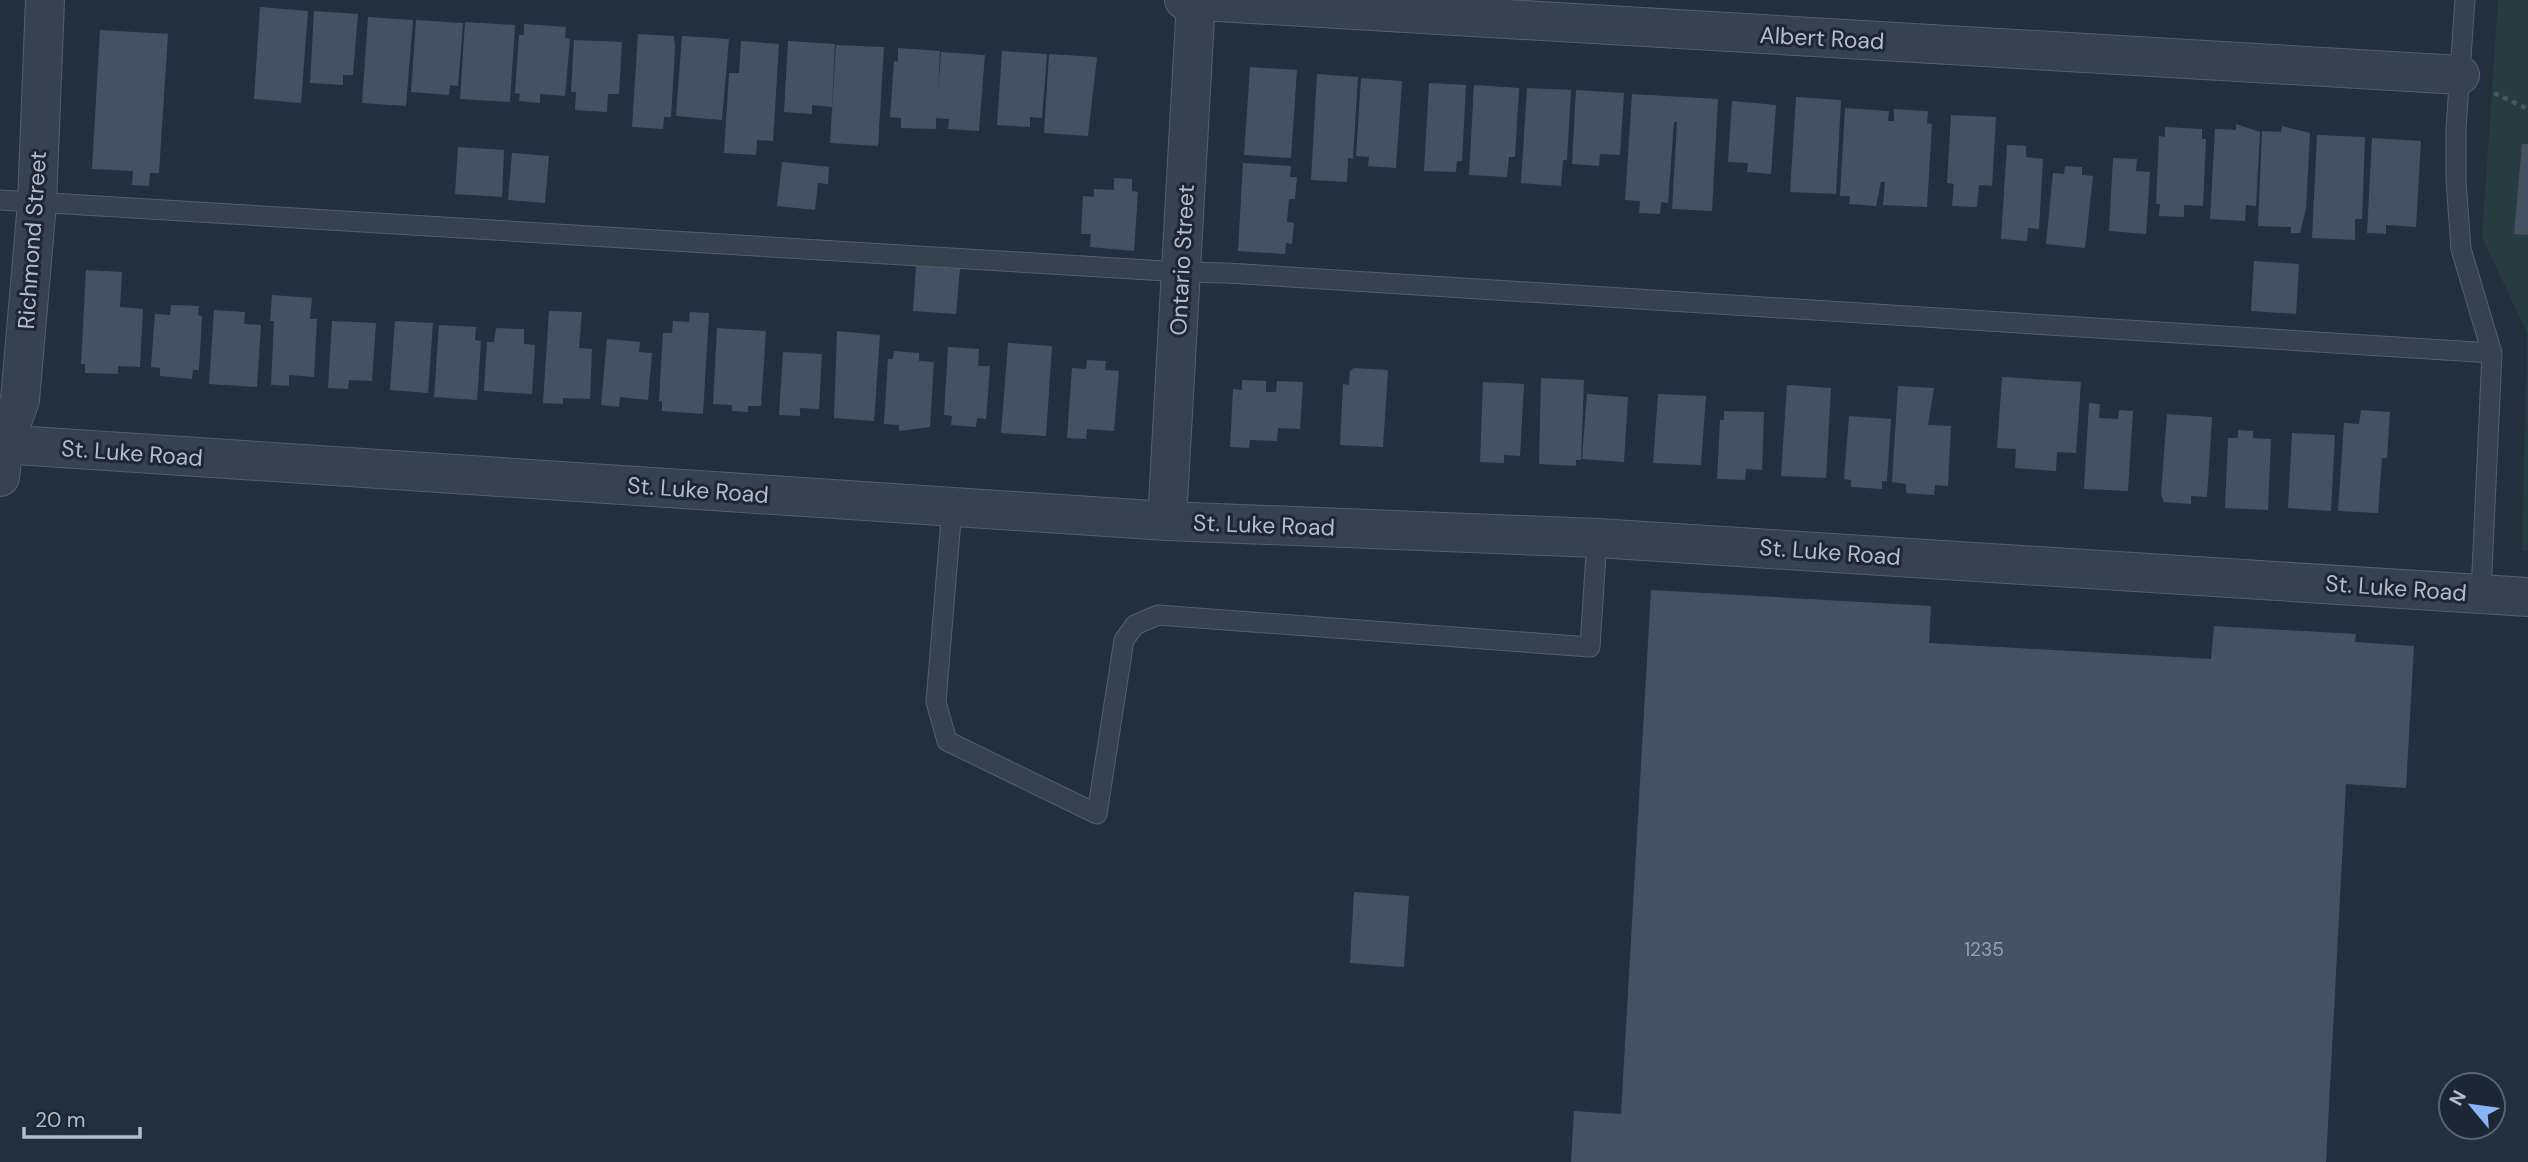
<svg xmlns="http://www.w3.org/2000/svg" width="2528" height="1162" font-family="'DM Sans',sans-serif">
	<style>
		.green { fill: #263c3f }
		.building { fill: #455162 }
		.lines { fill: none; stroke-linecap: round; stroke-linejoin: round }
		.service-casing { stroke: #565f6c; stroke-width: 21 }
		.minor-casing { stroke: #565f6c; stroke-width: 40 }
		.path { stroke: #44595c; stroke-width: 4.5; stroke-dasharray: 5 5; stroke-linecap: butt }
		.service { stroke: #38414e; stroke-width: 19 }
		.minor { stroke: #38414e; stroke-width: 38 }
		.labels { text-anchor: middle; stroke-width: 6; stroke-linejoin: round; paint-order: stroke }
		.number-label { font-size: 19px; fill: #98a1af }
		.street-label { font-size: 23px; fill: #b4bcc9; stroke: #1d2633 }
	</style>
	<rect width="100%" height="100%" fill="#242f3e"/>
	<path class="green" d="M2498 0H2528V551H2522L2527 333 2482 237Z"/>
	<path class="building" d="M260 7 308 11 301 103 254 99Z
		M314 11 358 14 353 75H343V85L310 83Z
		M368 17 413 20 406 106 362 103Z
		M416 20 463 23 458 86 450 85 449 95 411 92Z
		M465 22 515 25 510 102 460 99Z
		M524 24 566 27 565 38 570 39 565 96 540 94V103L519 101 520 94 515 93 519 35H524Z
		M100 30 168 34 159 173H150L149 186 132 185 133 171 92 169Z
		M638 34 674 36 675 48 671 117H664L663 129 632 127Z
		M682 36 729 39 722 120 676 116Z
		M574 40 622 42 619 94H608L607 112 575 110 576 92H571Z
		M741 41 779 44 773 141 757 140 756 155 724 153 729 73H739Z
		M788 41 835 44 832 107 812 105V114L784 112Z
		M836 45 884 47 878 146 830 143Z
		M898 48 940 51 938 92 941 52 985 55 979 131 948 129 949 119 936 118V129L901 128V118L890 117 894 61 898 62Z
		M1002 51 1047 54 1042 118 1030 117V127L997 125Z
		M1049 54 1097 57 1088 136 1044 133Z
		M1250 67 1297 70 1291 158 1244 155Z
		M1317 74 1358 77 1353 159 1348 158 1347 182 1311 180Z
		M1361 78 1402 81 1396 168 1368 166 1369 157 1356 156Z
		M1429 83 1466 85 1462 161H1457L1456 172 1424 171Z
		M1474 85 1519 88 1515 157H1509L1507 177 1469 175Z
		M1527 88 1571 90 1567 160H1563L1561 186 1521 183Z
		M1576 90 1624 93 1620 155 1600 154 1599 166 1572 164Z
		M1632 94 1718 99 1712 211 1672 209 1677 122H1674L1668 203 1661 202 1660 214 1639 213 1640 201 1625 200Z
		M1796 97 1841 100 1836 194 1790 192Z
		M1732 101 1776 105 1771 174 1747 172 1748 163 1728 162Z
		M1845 108 1889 111 1888 121H1894V109L1928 111 1927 123 1932 124 1927 207 1883 205 1885 182H1881L1876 206 1849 204 1850 196H1840Z
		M1951 115 1996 117 1992 186 1979 185 1977 207 1952 206 1954 184 1947 183Z
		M2236 124 2260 132 2256 206 2246 205 2245 221 2210 219 2215 129 2236 130Z
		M2282 126 2310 133 2306 209 2300 233H2291V227L2258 226 2262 131 2281 132Z
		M2165 127 2202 129V139H2206L2203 206 2184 205V217L2159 216 2160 204H2156L2159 136 2165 137Z
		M2317 135 2365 137 2362 219H2355V240L2312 238Z
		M2372 138 2421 141 2416 227 2386 225V234L2367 233Z
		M2522 144H2528V235L2514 234Z
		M2007 145 2026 146V157L2043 159 2039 229 2028 228 2027 241 2001 239Z
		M458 147 504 150 502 197 455 194Z
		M512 153 549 156 545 203 508 200Z
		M2113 158 2137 159 2136 171 2150 172 2146 234 2109 231Z
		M782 162 829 167 828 184 818 183 815 210 777 206Z
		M1243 163 1291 166 1290 177H1297L1295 199H1289L1287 222 1294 223 1292 244 1286 243 1285 254 1238 251Z
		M2065 166 2082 167V175L2093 176 2085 248 2046 244 2053 173 2064 174Z
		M1114 178 1132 179V191L1138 192 1134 251 1090 247 1091 234H1081L1083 196 1094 197V189L1114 190Z
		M2254 261 2299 264 2296 314 2251 311Z
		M916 266 960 269 956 314 913 311Z
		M86 270 122 272 120 307 143 309 140 367 118 366V374L85 373V364H81Z
		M272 295 312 298 310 319H317L314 377 289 375V386L271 385 274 321H270Z
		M171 305 199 306 198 315 202 316 199 370H193L192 379 160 376V368L151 367 155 314 170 315Z
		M214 310 245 312 244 324 261 325 257 387 209 384Z
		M549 311 582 312 579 348 592 349 590 399 563 398V404L543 403Z
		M690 312 709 313 703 414 662 411V401H659L663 333H672L673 321 689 322Z
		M332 321 376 323 372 381 349 380 348 389 328 388Z
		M395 321 433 323 428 393 390 390Z
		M439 325 476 327 475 340 481 341 477 400 434 397Z
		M496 328 524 329V344L535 345 532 394 484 391 487 342H494Z
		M717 328 766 331 761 406H748V412L732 411V405L713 404Z
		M837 331 880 335 874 421 834 418Z
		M607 339 640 342 639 352 652 353 648 400 620 397 619 407 601 405Z
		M1008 343 1052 346 1046 436 1001 433Z
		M948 347 979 349 978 366H990L986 419 977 418 976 427 951 425 952 416 944 415Z
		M894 351 919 353V361L934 362 930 427 899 431V425L884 424 888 359H893Z
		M783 352 822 354 819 409 800 408V416L779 415Z
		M1087 360 1106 361 1105 370 1119 371 1114 431 1087 429 1086 439 1067 438 1072 368 1086 369Z
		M1354 368 1388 370 1383 447 1340 445 1343 384 1349 385 1350 371Z
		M2002 377 2081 382 2076 453 2057 452 2056 471 2015 468 2016 449 1997 448Z
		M1541 378 1584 380 1581 460H1576V466L1539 464Z
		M1242 380 1266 381V392H1276L1277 381 1303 382 1300 429 1278 428 1277 441 1250 440 1249 448 1230 447 1233 389 1242 390Z
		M1483 382 1524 384 1520 456 1504 455V463L1480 462Z
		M1787 385 1831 388 1826 478 1781 476Z
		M1898 386 1934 388 1928 425 1951 426 1948 486 1935 485 1934 495 1906 493V484L1892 482Z
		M1587 394 1628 397 1624 462 1582 459Z
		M1658 394 1706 396 1701 465 1653 463Z
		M2089 403 2100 404 2099 418 2118 419 2119 410 2133 411 2128 491 2084 489Z
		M2361 410 2390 412 2387 458H2382L2378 513 2338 511 2344 423 2359 424Z
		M1724 411 1764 412 1762 470 1746 469 1745 480 1717 479 1720 420H1724Z
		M2167 414 2212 417 2207 497 2191 496V504L2164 502 2161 494Z
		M1849 416 1891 419 1887 481H1882V489L1851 487V480L1844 479Z
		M2238 430 2253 431V438L2271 439 2268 510 2225 508 2228 438H2238Z
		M2292 433 2335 435 2331 511 2288 508Z
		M1651 590 1931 606 1929 643 2211 659 2214 626 2356 634 2355 642 2414 646 2406 788 2346 784 2326 1162H1571L1574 1111 1621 1114Z
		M1354 892 1409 896 1404 967 1350 963Z"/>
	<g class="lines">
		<g class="service-casing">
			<path id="service" d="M2465 0 2456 128V180L2461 249 2492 353 2481 593
				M0 200 1182 272 1227 273 2492 353
				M952 507 936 702 947 741 1097 814 1124 640 1135 625 1158 615 1590 647 1597 538"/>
		</g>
		<g class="minor-casing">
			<path id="minor" d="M1184 0 2460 75
				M0 444 1167 521 1597 538 2528 597
				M0 477 4 444 20 400 37 203 45 0
				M1167 521 1196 0"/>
		</g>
		<path class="path" d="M2494 93 2528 109"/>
		<use href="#service" class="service"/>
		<use href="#minor" class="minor"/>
	</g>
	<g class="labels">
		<g class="number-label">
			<text x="1984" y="956">1235</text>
		</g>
		<g class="street-label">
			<text transform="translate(1822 38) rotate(3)" y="8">Albert Road</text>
			<text transform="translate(32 240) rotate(-86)" y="8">Richmond Street</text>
			<text transform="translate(1182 260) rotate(-87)" y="8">Ontario Street</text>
			<text transform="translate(132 453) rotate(4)" y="8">St. Luke Road</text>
			<text transform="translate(698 490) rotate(4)" y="8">St. Luke Road</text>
			<text transform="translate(1264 525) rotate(2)" y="8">St. Luke Road</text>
			<text transform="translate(1830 552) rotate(4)" y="8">St. Luke Road</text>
			<text transform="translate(2396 588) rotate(4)" y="8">St. Luke Road</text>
		</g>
	</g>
	<g transform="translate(2472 1106) rotate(299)"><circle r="33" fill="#1d2633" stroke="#59626f" stroke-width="2"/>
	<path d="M0-5L12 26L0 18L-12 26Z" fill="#8ab4f8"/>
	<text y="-10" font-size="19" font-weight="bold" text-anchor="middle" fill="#b4bcc9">N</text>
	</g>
	<path d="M24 1127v10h116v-10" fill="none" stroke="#b4bcc9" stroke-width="3.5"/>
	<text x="35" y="1127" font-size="21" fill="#b4bcc9" stroke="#1d2633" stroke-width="5" paint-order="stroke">20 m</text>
</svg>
